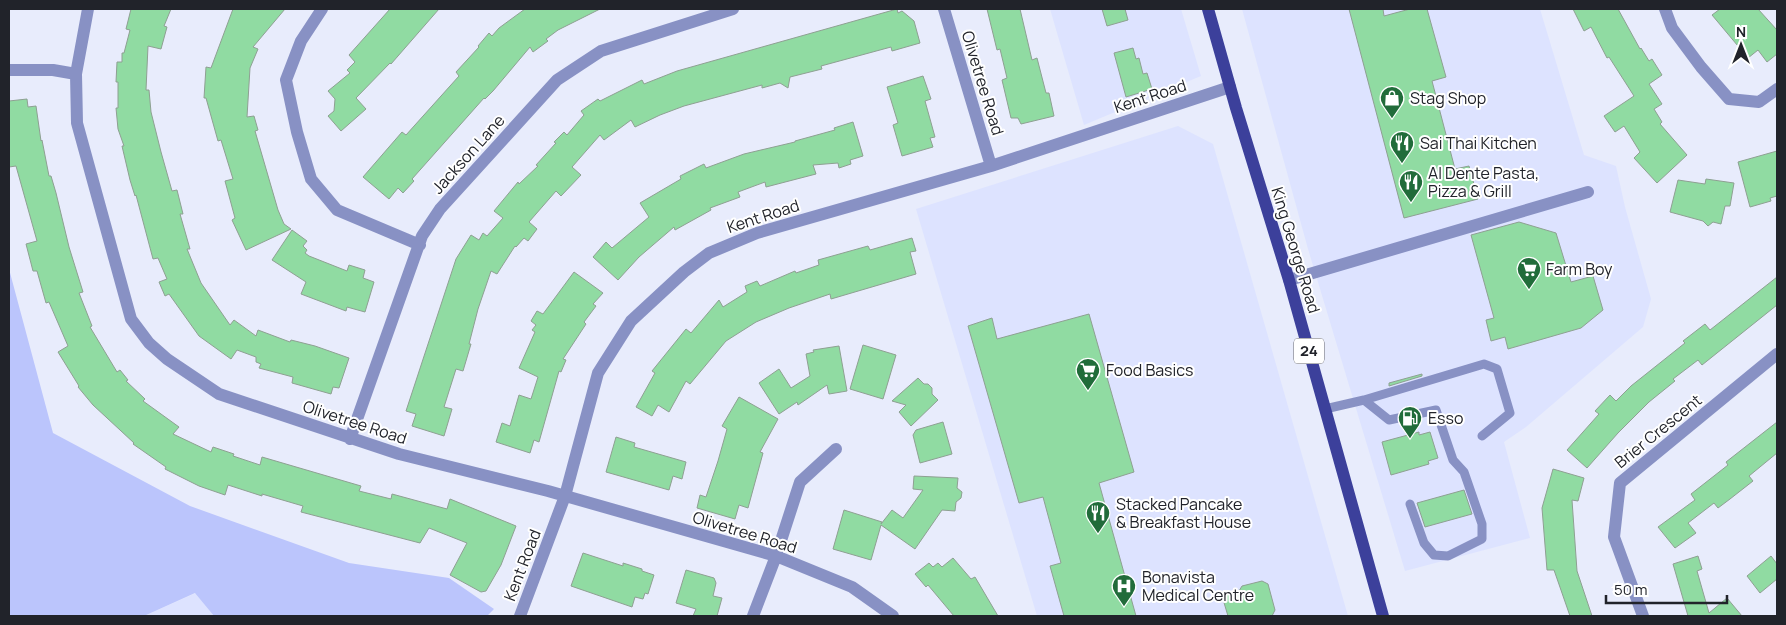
<svg xmlns="http://www.w3.org/2000/svg" width="1786" height="625" font-family="Manrope,sans-serif">
	<style>
		.built { fill: #dde3ff }
		.green { fill: #bbc5fc }
		.building { fill: #90dba2; stroke: #8ea092 }
		.lines { fill: none; stroke-linecap: round; stroke-linejoin: round }
		.service { stroke: #8891c4; stroke-width: 9 }
		.minor { stroke: #8891c4; stroke-width: 12 }
		.primary { stroke: #3c409b; stroke-width: 12 }
		.labels { text-anchor: middle; stroke-width: 4; stroke-linejoin: round; paint-order: stroke }
		.shield { fill: #fff; stroke: #64656a; stroke-width: 1 }
		.shield-label { font-size: 15px; font-weight: bold; fill: #21232a }
		.street-label { font-size: 16px; fill: #21232a; stroke: #fff }
		.poi-label { font-size: 16px; fill: #21232a; stroke: #fff; text-anchor: start }
	</style>
	<rect width="100%" height="100%" fill="#e8ecfc"/>
	<path class="built" d="M1050 9H1181L1201 76 1084 125Z
		M1242 9H1540L1584 155 1616 166 1625 207 1651 299 1643 327 1526 427 1504 442 1530 538 1405 571 1308 249Z
		M1178 126 1213 144 1348 616H1037L916 209Z
		M196 593 214 616H144Z"/>
	<path class="green" d="M9 269 53 433 190 506 349 563 449 578 494 609 487 616H214L195 593 144 616H9Z"/>
	<path class="building" d="M131 9H171L164 26 167 27 161 49 148 46 146 90H149L151 112 161 152 172 191 177 190 183 214H180L190 249H187L201 283 230 325 234 320 256 336 258 330 290 342 291 340 315 346 349 358 339 388 333 387 331 394 292 383 293 377 259 368 261 364 256 362V357L237 350 231 359 199 336 169 294 165 296 159 282 167 279 158 258 153 259 136 195 135 196 130 180 122 146H124L118 129 116 108H118V82H116L117 62H122V53H124L130 30 126 29Z
		M233 9H285L253 47 258 49 250 68 247 117 254 116 258 130 255 131 278 210 284 224 291 229 246 250 232 220 235 218 225 181 233 179 221 140 218 141 206 98H204L206 67 211 68Z
		M390 9H439L391 64 390 63 356 98 366 109 341 131 328 116 334 111 335 99 328 91 350 73 347 70 355 62 349 55Z
		M525 9H600L558 30 546 39 548 41 533 52 530 47 493 91 485 99 484 98 412 179 414 181 403 193 398 188 389 199 363 177 402 132 406 135 459 76 456 72 479 47 478 46 489 33 492 36 499 28Z
		M897 9 898 13 902 11 914 21 920 43 892 51 891 47 821 66 822 69 790 77 788 88 780 83 762 88V85L684 106 660 115 635 127 631 120 604 140 600 135 572 167 581 175 561 196 556 191 529 222 537 229 528 241 524 238 516 247 515 246 497 274 491 271 478 309 469 344H471L463 371 456 369 444 407 452 409 444 436 412 426 416 414 406 411 456 259 471 235 479 240 483 233 487 236 503 218 494 211 518 182 519 184 538 166 536 165 556 143 554 142 564 132 567 135 584 115 581 111 598 99 600 101 642 80 644 84 677 71Z
		M987 9H1020L1032 60 1037 58 1046 93H1049L1054 116 1021 124 1018 118H1011L1002 80 1007 78 1000 49 997 50Z
		M1102 9H1125L1128 20 1107 26Z
		M1349 9H1383L1384 16 1410 9H1427L1446 77 1432 81 1455 169 1469 166 1478 199 1404 218Z
		M1573 9H1618L1640 49 1641 48 1649 61 1652 59 1662 75 1649 84 1662 104 1654 109 1662 122 1660 124 1687 155 1657 183 1634 158 1640 152 1624 126 1615 132 1604 116 1634 96 1609 57 1607 58 1591 27 1584 31Z
		M1720 9H1758L1777 30V54L1767 62 1758 50 1748 58 1712 15Z
		M1133 48 1136 59 1139 58 1143 74 1147 73 1152 89 1126 97 1114 53Z
		M923 76 931 99 925 101 935 137 930 138 933 147 902 156 893 125 898 123 887 87Z
		M27 99 28 107 36 106 41 141 42 140 49 176H51L56 193 69 247 83 292 79 293 92 326 90 327 117 372 120 370 128 380 126 381 145 399 143 401 179 427 173 434 211 452 213 447 234 454 233 456 260 465 262 457 361 486 359 491 391 499 392 494 447 509 450 499 516 526 501 565 486 591 481 592 450 575 467 543 429 528 420 543 301 512 303 506 262 494V496L228 485 225 495 199 486 165 469 166 467 133 444 134 443 93 405 78 387 79 386 58 352 68 346 49 302 46 303 37 271H33L26 244 37 241 16 166 9 167V101Z
		M853 122 863 156 850 160 851 164 839 168 838 163 813 165 816 174 766 187 765 182 738 192 740 197 710 208 711 210 675 230 674 227 639 257 618 280 593 257 606 242 612 248 649 217 640 203 681 179 680 176 704 164 706 168 744 154 795 142V141L835 130 834 128Z
		M1777 151V196L1770 198 1771 201 1750 207 1738 162Z
		M1706 179 1734 183 1730 206H1725L1721 224 1713 222 1708 226 1703 221 1670 212 1678 180 1705 184Z
		M1519 222 1556 233 1571 282 1593 276 1603 310 1581 328 1508 349 1505 337 1491 341 1486 320 1494 318 1471 235Z
		M292 230 307 241 303 246 307 250 305 253 309 256 347 271 349 265 365 270 363 278 374 282 365 312 347 307 346 311 301 294 306 282 272 260Z
		M912 238 916 251 910 252 916 274 831 299 830 294 789 308 756 322 726 341 690 384 686 381 669 412 658 405 652 416 636 407 655 373 652 371 686 329 691 333 719 300 723 307 747 292 745 286 757 281 760 286 795 271 796 273 819 265 818 260 868 246 870 250Z
		M574 272 603 293 593 304 596 306 584 322 586 324 563 359 566 360 561 372 559 371 539 442 534 440 530 453 496 442 502 423 510 426 519 395 531 399 538 377 519 368 535 332 532 330 536 325 531 321 537 311 543 314Z
		M1777 277V305L1702 365 1698 360 1673 379 1675 381 1649 402 1618 433 1587 468 1567 450 1599 414 1595 411 1610 395 1616 401 1631 386 1685 343 1683 341 1705 324 1710 330Z
		M1089 314 1134 472 1099 483 1136 616H1064L1050 566 1061 563 1043 497 1019 503 968 326 992 318 997 339Z
		M863 345 896 355 883 399 850 389Z
		M839 346 847 391 829 394 827 385 798 405 797 402 779 414 759 383 779 369 791 388 810 376 806 354 814 352 813 350Z
		M1422 374V376L1389 386V383Z
		M918 378 924 384H928L932 388V394L938 400 911 426 899 412 906 405 892 401Z
		M739 397 778 419 760 452 763 453 748 508 739 505 735 519 697 508 700 495 706 497 718 461 727 429 722 426Z
		M943 422 952 454 920 463 913 435 916 430Z
		M1777 422V453L1749 476 1753 481 1730 499 1718 508 1714 503 1688 523 1696 533 1675 548 1658 527 1695 500 1691 494 1728 465 1726 462Z
		M1419 432V435L1430 432 1438 458 1428 461 1429 464 1391 475 1382 442Z
		M616 437 635 443 634 447 686 462 682 479 673 476 669 490 606 472Z
		M1553 469 1584 478 1578 501 1572 500 1577 571 1592 616H1570L1554 570H1547L1542 508Z
		M914 476 958 478 957 488 962 492 961 498 956 502 955 511 942 510 915 549 881 525 871 560 833 549 844 510 882 522 881 524 892 510 903 518 923 490 913 489Z
		M1464 490 1472 514 1425 527 1417 503Z
		M583 553 623 566V563L642 569V571L654 575 648 594 645 593 643 599 635 597 632 607 571 586Z
		M1698 556 1702 569 1697 571 1709 613 1727 598 1742 616H1688L1673 564Z
		M1771 556 1777 564V579L1760 593 1747 576Z
		M953 558 971 579 975 577 998 616H954L928 585 926 587 915 574 929 563 933 567 938 563 942 567Z
		M686 570 714 578 716 583 713 596 722 598 717 616H693L696 609 676 603Z
		M1262 581 1268 584 1275 610 1272 616H1228L1222 596 1239 591 1242 586Z"/>
	<g class="lines">
		<path class="service" d="M1364 400 1484 364 1497 369 1510 413 1482 436
			M1325 409 1364 400 1389 420 1436 410 1453 460 1464 472 1482 524V539L1448 556 1434 555 1424 543 1410 504"/>
		<path class="minor" d="M88 9 76 74 77 123 131 319 149 343 167 359 219 394 399 454 548 491 776 556 852 587 893 616
			M322 9 301 41 286 80 297 132 311 179 337 210 420 245
			M944 9 991 166
			M1665 9 1672 28 1701 67 1729 99 1759 102 1777 89
			M9 70H53L76 74
			M1289 280 1588 192
			M350 439 422 236 440 209 557 80 601 51 733 9
			M520 616 565 496 598 373 631 321 684 272 709 253 757 233 991 166 1230 87
			M753 616 776 556 800 482 836 449
			M1643 616 1614 537 1620 483 1777 354"/>
		<path class="primary" d="M1208 9 1236 108 1289 280 1383 616"/>
	</g>
	<defs>
		<g id="shop-pin" transform="scale(1.25)"><path d="M0 17L-7.5 6A9.5 9.5 0 1 1 7.5 6Z" fill="#216c3a" stroke="#fff"/><path d="M-5-2.5h2.3a2.7 3.5 0 0 1 5.4 0H5L5.5 6h-11ZM-1.5-2.5h3a1.5 2.3 0 0 0-3 0Z" fill="#fff"/></g>
		<g id="restaurant-pin" transform="scale(1.25)"><path d="M0 17L-7.5 6A9.5 9.5 0 1 1 7.5 6Z" fill="#216c3a" stroke="#fff"/><path d="M-5-6h1v4h1v-4h1v4h1v-4h1v5L-1.5 .5V6h-2V.5L-5-1ZM5-6V6H3V1.5H1.5Q1.5-4 5-6Z" fill="#fff"/></g>
		<g id="supermarket-pin" transform="scale(1.25)"><path d="M0 17L-7.5 6A9.5 9.5 0 1 1 7.5 6Z" fill="#216c3a" stroke="#fff"/><path d="M-6-5.5h2.5l.6 2H6L4.5 2H-2.5L-4.4-4H-6ZM-1.5 3.2a1.3 1.3 0 1 0 .1 0ZM3 3.2a1.3 1.3 0 1 0 .1 0Z" fill="#fff"/></g>
		<g id="fuel-pin" transform="scale(1.25)"><path d="M0 17L-7.5 6A9.5 9.5 0 1 1 7.5 6Z" fill="#216c3a" stroke="#fff"/><path d="M-5.5-6h7V0h2V4h1.3V-2.5L3-4.5l.8-.8L6-3V5H2.5V1h-1V6h-7ZM-4.2-4.7v3.2H.2V-4.7Z" fill="#fff"/></g>
		<g id="hospital-pin" transform="scale(1.25)"><path d="M0 17L-7.5 6A9.5 9.5 0 1 1 7.5 6Z" fill="#216c3a" stroke="#fff"/><path d="M-5-5h3v3.5h4V-5h3V5h-3V1.5h-4V5h-3Z" fill="#fff"/></g>
	</defs>
	<g fill-rule="evenodd">
		<use href="#shop-pin" x="1392" y="98"/>
		<use href="#restaurant-pin" x="1402" y="143"/>
		<use href="#restaurant-pin" x="1411" y="182"/>
		<use href="#supermarket-pin" x="1529" y="269"/>
		<use href="#supermarket-pin" x="1088" y="370"/>
		<use href="#fuel-pin" x="1410" y="418"/>
		<use href="#restaurant-pin" x="1098" y="513"/>
		<use href="#hospital-pin" x="1124" y="586"/>
	</g>
	<g class="labels">
		<rect class="shield" x="1294" y="338.5" width="30" height="25" rx="4"/>
		<g class="shield-label">
			<text x="1309" y="356">24</text>
		</g>
		<g class="street-label">
			<text transform="translate(983 83) rotate(73)" y="6">Olivetree Road</text>
			<text transform="translate(1150 96) rotate(-18)" y="6">Kent Road</text>
			<text transform="translate(468 154) rotate(-48)" y="6">Jackson Lane</text>
			<text transform="translate(763 216) rotate(-18)" y="6">Kent Road</text>
			<text transform="translate(1296 250) rotate(73)" y="6">King George Road</text>
			<text transform="translate(355 422) rotate(18)" y="6">Olivetree Road</text>
			<text transform="translate(1658 431) rotate(-39)" y="6">Brier Crescent</text>
			<text transform="translate(745 532) rotate(17)" y="6">Olivetree Road</text>
			<text transform="translate(522 565) rotate(-69)" y="6">Kent Road</text>
		</g>
		<g class="poi-label">
			<text x="1410" y="104">Stag Shop</text>
			<text x="1420" y="149">Sai Thai Kitchen</text>
			<text x="1428" y="179">Al Dente Pasta,<tspan x="1428" dy="18">Pizza &amp; Grill</tspan></text>
			<text x="1546" y="275">Farm Boy</text>
			<text x="1106" y="376">Food Basics</text>
			<text x="1428" y="424">Esso</text>
			<text x="1116" y="510">Stacked Pancake<tspan x="1116" dy="18">&amp; Breakfast House</tspan></text>
			<text x="1142" y="583">Bonavista<tspan x="1142" dy="18">Medical Centre</tspan></text>
		</g>
	</g>
	<rect width="1786" height="625" fill="none" stroke="#21232a" stroke-width="20"/>
	<g transform="translate(1741 45)" stroke="#ffffff" stroke-width="4" paint-order="stroke">
	<path d="M0-4L9 19L0 12L-9 19Z" fill="#21232a"/>
	<text y="-8" font-size="14" font-weight="bold" text-anchor="middle" fill="#21232a">N</text>
	</g>
	<path d="M1606 595v8h121v-8" fill="none" stroke="#21232a" stroke-width="2.5"/>
	<text x="1614" y="595" font-size="15" fill="#21232a" stroke="#ffffff" stroke-width="4" paint-order="stroke">50 m</text>
</svg>
